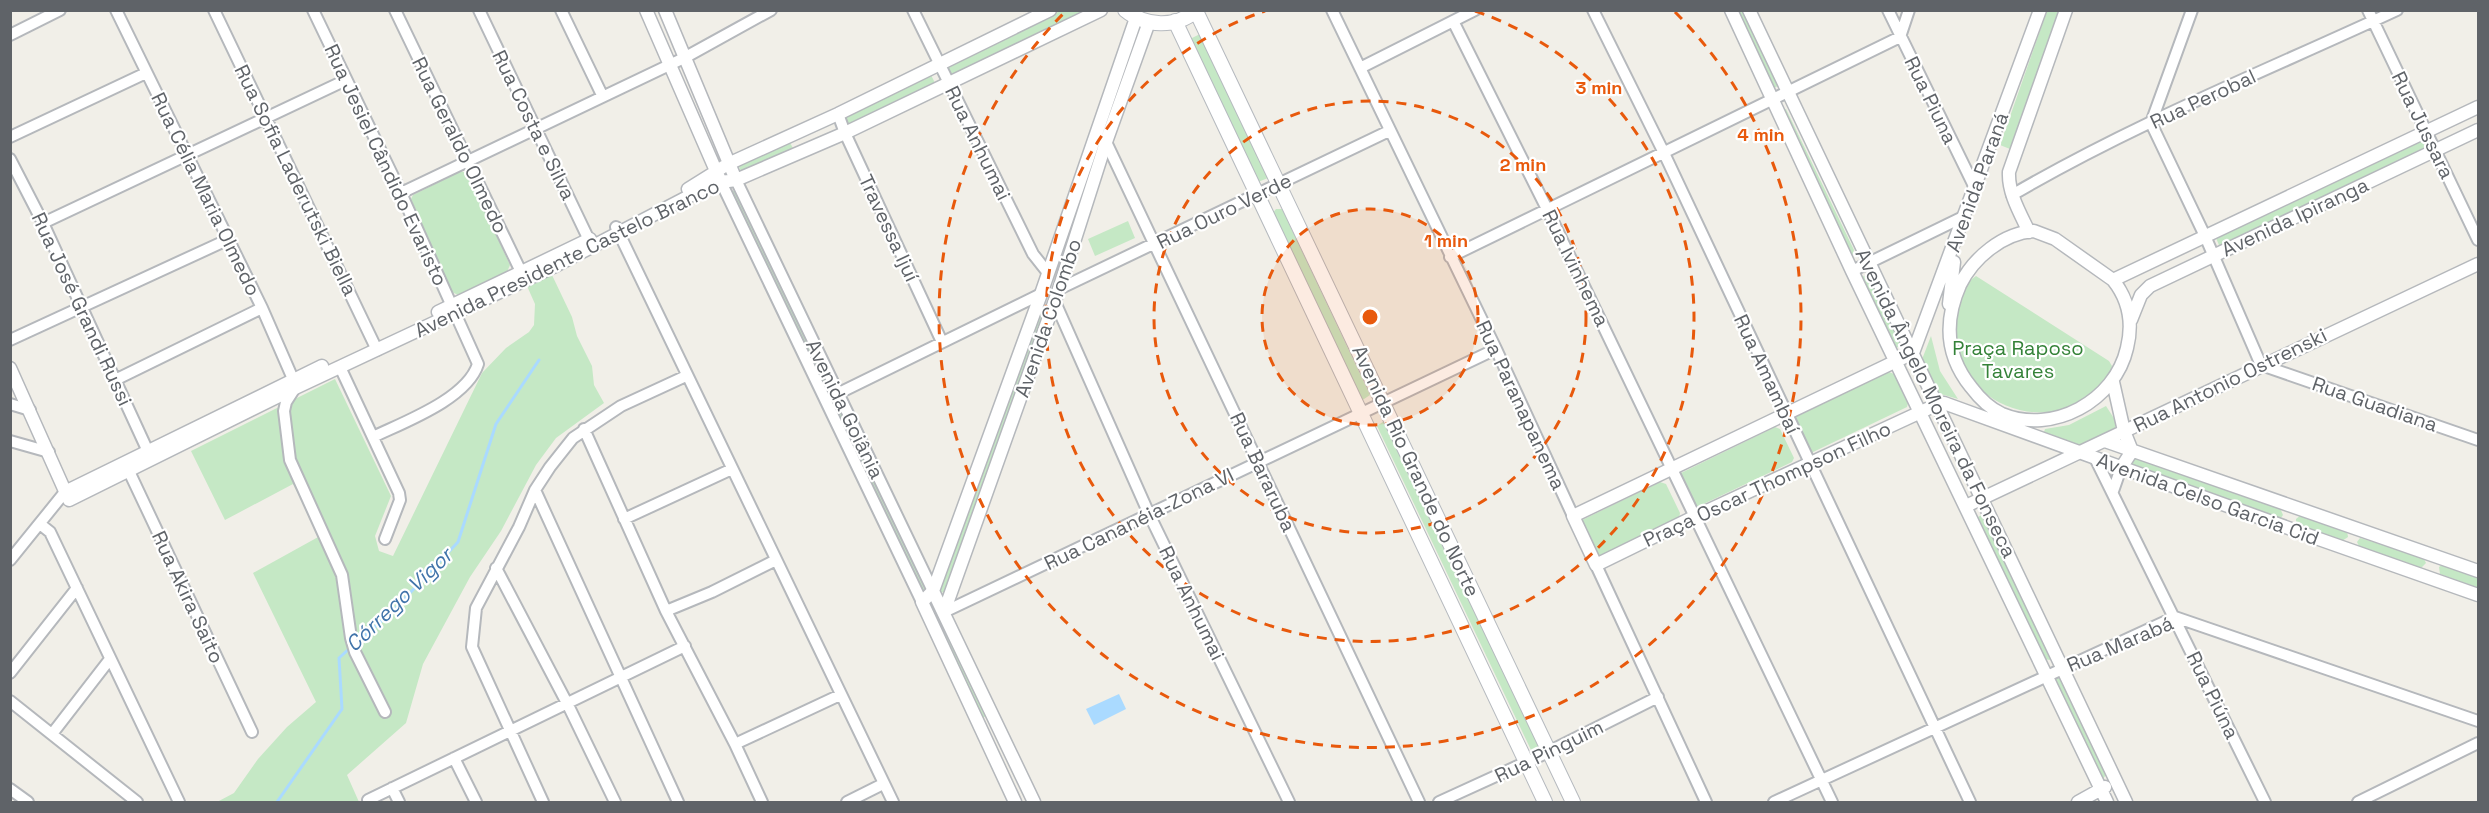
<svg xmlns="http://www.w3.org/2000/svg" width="2489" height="813" font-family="'Space Grotesk',sans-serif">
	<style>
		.green { fill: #c5e8c5 }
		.water { fill: #aadaff }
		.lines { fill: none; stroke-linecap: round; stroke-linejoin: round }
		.stream { stroke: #aadaff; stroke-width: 3 }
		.minor-casing { stroke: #b5b8bc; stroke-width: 14 }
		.tertiary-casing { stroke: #b5b8bc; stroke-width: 15 }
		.secondary-casing { stroke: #b6babf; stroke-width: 16 }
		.minor { stroke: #fff; stroke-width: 10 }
		.tertiary { stroke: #fff; stroke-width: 12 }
		.secondary { stroke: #fff; stroke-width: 14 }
		.ring { fill: none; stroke: #e8590c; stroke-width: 3; stroke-dasharray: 10 8 }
		.labels { text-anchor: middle; stroke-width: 4.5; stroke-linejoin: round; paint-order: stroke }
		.street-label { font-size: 20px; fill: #5f6368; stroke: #fff }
		.park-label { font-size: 20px; fill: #348238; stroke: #fff }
		.water-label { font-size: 21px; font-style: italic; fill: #4174aa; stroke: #fff }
		.centre { fill: #e8590c; stroke: #fff; stroke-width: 3 }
		.ring-label { font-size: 18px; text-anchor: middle; font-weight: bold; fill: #e8590c; stroke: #fff; stroke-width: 4.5; stroke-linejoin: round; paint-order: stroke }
	</style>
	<rect width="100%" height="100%" fill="#f1efe8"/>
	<path class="green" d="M1060 11H1089L950 76 945 65Z
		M1734 11H1743L1780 85 1772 89Z
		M2047 11H2059L2010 149 2000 145Z
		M1200 34 1268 178 1258 182 1190 39Z
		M931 75 935 83 849 126 845 118Z
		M1786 109 1854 250 1852 256 1784 110Z
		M2423 138 2429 150 2221 250 2216 238Z
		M789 141 794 150 743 175 738 165Z
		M461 171 468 174 510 265 507 272 460 296 452 292 411 199 413 195Z
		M733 191H738L831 390 826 393 731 192Z
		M1276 209H1282L1370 395 1361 401 1272 214Z
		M1128 221 1135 238 1095 256 1088 239Z
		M1868 274 1903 345 1896 348 1862 277Z
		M552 275 572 317 577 336 592 366 594 385 604 403 556 438 536 465 501 531 470 577 423 664 406 723 347 775 359 802H217L234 793 258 759 287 727 316 702 253 573 320 536 293 484 225 520 191 451 335 379 391 496 375 536 379 551 393 556 482 373 506 348 529 332 534 325 535 304 527 286Z
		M1976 276 2109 361 2112 366C2109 378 2103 384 2094 392 2046 436 1961 405 1956 338 1955 329 1954 321 1957 311 1961 299 1964 283 1976 276Z
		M1040 309 1045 311 944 593 939 591Z
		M1931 336 1940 371 1958 399 1937 393 1921 362Z
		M1889 372 1894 374 1908 403 1907 407 1811 453 1794 421 1797 415Z
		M837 406H839L928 590 924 595 834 408Z
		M2106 406 2117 423 2115 428 2080 445 2044 432 2045 429 2069 425Z
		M1384 421 1540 745 1537 749 1531 750 1377 426Z
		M1775 427 1780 429 1794 458 1792 462 1695 508 1679 475 1681 473Z
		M2138 457 2280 508 2283 515 2280 519 2132 465 2134 458Z
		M1660 482 1666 484 1680 513 1679 518 1598 557 1580 521Z
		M1985 513 2052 658 2050 660 2044 659 1978 517Z
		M2302 514 2347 531 2348 537 2342 541 2299 525 2296 523V519Z
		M2360 538 2423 557 2426 563 2421 568 2360 548 2357 542Z
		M2442 565 2478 578V588L2440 574 2439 567Z
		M942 624 987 715 983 718 938 627Z
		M2059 677H2063L2107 773 2103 779 2099 778 2054 681Z"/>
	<path class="water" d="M1119 694 1126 709 1094 725 1086 709Z"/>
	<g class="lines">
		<path class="stream" d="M355 644 392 612 458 542 496 424 539 360
			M277 802 342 709 339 658 350 648"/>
		<g class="minor-casing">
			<path id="minor" d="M116 10 262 308 293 379 295 388 286 402 284 411 290 460 342 575 351 638 355 652 385 712
				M214 10 377 350
				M313 10 401 193 478 364C467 399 404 422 373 437
				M395 10 524 278
				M479 10 589 240
				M561 10 602 95
				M913 10 1033 254 1048 273
				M1332 10 1496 349 1573 516
				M1593 10 1663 151 1970 802
				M1888 10 1975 188
				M2192 10 2151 123 2205 236 2261 365 2478 440
				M2368 10 2478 240
				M1453 21 1547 209 1832 802
				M10 35 60 10
				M1360 68 1475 10
				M838 114 845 133 942 342
				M10 137 146 73
				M1106 142 1419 802
				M10 159 43 223 151 458
				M736 180 933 591
				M721 182 922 602
				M401 193 684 58 771 10
				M2012 195C2135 123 2268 70 2397 10
				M43 223 346 80
				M616 227 893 802
				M1450 257 1900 37 1909 10
				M1852 271 1965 216
				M1059 289 1389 131
				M1055 302 1149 514 1289 802
				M10 340 227 240
				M340 367 399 493 400 500 385 539
				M115 380 262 308
				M833 396 1041 294
				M10 404 30 410
				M584 429 666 611 735 744 762 802
				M10 441 49 452
				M2095 458 2265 802
				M126 465 252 732
				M535 490 678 802
				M2113 491 2121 468
				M624 519 732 469
				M40 524 50 532 179 802
				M10 560 65 492
				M1596 565 1706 802
				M496 568 568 705 615 802
				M666 611 712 592 776 560
				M944 612 1496 349
				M10 673 77 588
				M10 701 137 802
				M52 734 110 659
				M735 744 840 695
				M454 758 476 802
				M392 788 399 802
				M10 789 28 802
				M368 800 685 646
				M543 802 472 647 476 608 519 527 535 490 550 467 573 438 621 406 686 376
				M847 802 883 784
				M1439 802 1542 755 1658 697
				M1774 802 2175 617 2478 721
				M2358 802 2478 743"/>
		</g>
		<g class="tertiary-casing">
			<path id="tertiary" d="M646 10 720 180
				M665 10 736 180
				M1731 10 1852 271 2107 802
				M1749 10 2126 802
				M2040 10 1913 353 1573 516 1596 565 1696 516 1938 404 1944 403 2316 538 2478 595
				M688 189 728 164 838 114 1050 10
				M2034 231 2055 239 2113 280C2129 300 2133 324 2127 348 2115 401 2053 435 2002 414 1989 408 1980 399 1971 387 1946 356 1944 321 1960 285 1973 258 2003 233 2034 231Z
				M2029 232C2020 213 2008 193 2009 172L2066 10
				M2113 280 2478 107
				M1949 304 1954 262
				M438 312 590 239
				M2131 320 2141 295 2150 286 2478 130
				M10 368 69 500 295 388 553 267 699 191 721 182 736 180 845 133 1101 10
				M2113 382 2124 431 2132 451 2121 468
				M2105 441 2478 571
				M65 492 322 366
				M1966 506 2478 264
				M933 591 1034 802
				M944 612 1059 289 1106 142 1149 22
				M1015 802 922 602 933 591 1041 294 1136 18
				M2078 802 2105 787"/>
		</g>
		<g class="secondary-casing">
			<path id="secondary" d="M1125 10C1146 27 1175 28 1196 11L1573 802
				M1175 21 1545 802"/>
		</g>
		<use href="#minor" class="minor"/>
		<use href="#tertiary" class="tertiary"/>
		<use href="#secondary" class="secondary"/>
	</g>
	<circle cx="1370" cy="317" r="108" fill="#e8590c" fill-opacity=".12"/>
	<g class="ring">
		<circle cx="1370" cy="317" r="108"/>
		<circle cx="1370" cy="317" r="216"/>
		<path d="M1475 11A324 324 0 1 1 1265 11"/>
		<path d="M1675 12A431 431 0 1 1 1065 12"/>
	</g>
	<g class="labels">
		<g class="street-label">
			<text transform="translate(2203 99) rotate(-25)" y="7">Rua Perobal</text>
			<text transform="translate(1931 100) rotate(64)" y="7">Rua Piuna</text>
			<text transform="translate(534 125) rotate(64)" y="7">Rua Costa e Silva</text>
			<text transform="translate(2423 125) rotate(64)" y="7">Rua Jussara</text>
			<text transform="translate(978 143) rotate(64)" y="7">Rua Anhumai</text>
			<text transform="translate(460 145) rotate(64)" y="7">Rua Geraldo Olmedo</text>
			<text transform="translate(386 165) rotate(65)" y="7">Rua Jesiel Cândido Evaristo</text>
			<text transform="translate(296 180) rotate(64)" y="7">Rua Sofia Laderutski Biella</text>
			<text transform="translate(1977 182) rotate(-70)" y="7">Avenida Paraná</text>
			<text transform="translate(206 194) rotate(64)" y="7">Rua Célia Maria Olmedo</text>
			<text transform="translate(1224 211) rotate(-26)" y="7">Rua Ouro Verde</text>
			<text transform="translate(2295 217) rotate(-25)" y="7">Avenida Ipiranga</text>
			<text transform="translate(889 228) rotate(65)" y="7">Travessa Ijuí</text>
			<text transform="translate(567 258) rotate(-26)" y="7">Avenida Presidente Castelo Branco</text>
			<text transform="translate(1576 268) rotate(64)" y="7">Rua Ivinhema</text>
			<text transform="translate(82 309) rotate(65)" y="7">Rua José Grandi Russi</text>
			<text transform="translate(1048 318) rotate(-71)" y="7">Avenida Colombo</text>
			<text transform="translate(1767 374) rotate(65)" y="7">Rua Amambaí</text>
			<text transform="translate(2230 380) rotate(-26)" y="7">Rua Antonio Ostrenski</text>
			<text transform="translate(1936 403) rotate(64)" y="7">Avenida Ângelo Moreira da Fonseca</text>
			<text transform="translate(2375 404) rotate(19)" y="7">Rua Guadiana</text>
			<text transform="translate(1521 405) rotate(65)" y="7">Rua Paranapanema</text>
			<text transform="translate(845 409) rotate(64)" y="7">Avenida Goiânia</text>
			<text transform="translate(1416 471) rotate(65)" y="7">Avenida Rio Grande do Norte</text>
			<text transform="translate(1263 472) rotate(65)" y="7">Rua Bararuba</text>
			<text transform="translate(1767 484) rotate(-25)" y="7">Praça Oscar Thompson Filho</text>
			<text transform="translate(2208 499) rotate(20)" y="7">Avenida Celso Garcia Cid</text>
			<text transform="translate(1139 519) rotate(-26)" y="7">Rua Cananéia-Zona VI</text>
			<text transform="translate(188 597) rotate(65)" y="7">Rua Akira Saito</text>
			<text transform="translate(1192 603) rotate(64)" y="7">Rua Anhumai</text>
			<text transform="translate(2120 644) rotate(-23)" y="7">Rua Marabá</text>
			<text transform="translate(2213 695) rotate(64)" y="7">Rua Piúna</text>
			<text transform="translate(1549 751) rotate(-26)" y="7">Rua Pinguim</text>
		</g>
		<g class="park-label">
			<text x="2018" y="355">Praça Raposo<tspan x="2018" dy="23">Tavares</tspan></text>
		</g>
		<g class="water-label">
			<text transform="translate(399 600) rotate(-44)" y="7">Córrego Vigor</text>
		</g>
	</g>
	<circle cx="1370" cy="317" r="9" class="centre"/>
	<g class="ring-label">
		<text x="1599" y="94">3 min</text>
		<text x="1761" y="141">4 min</text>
		<text x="1523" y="171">2 min</text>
		<text x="1446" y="247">1 min</text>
	</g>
	<rect width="2489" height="813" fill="none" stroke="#5f6368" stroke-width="24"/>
</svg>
